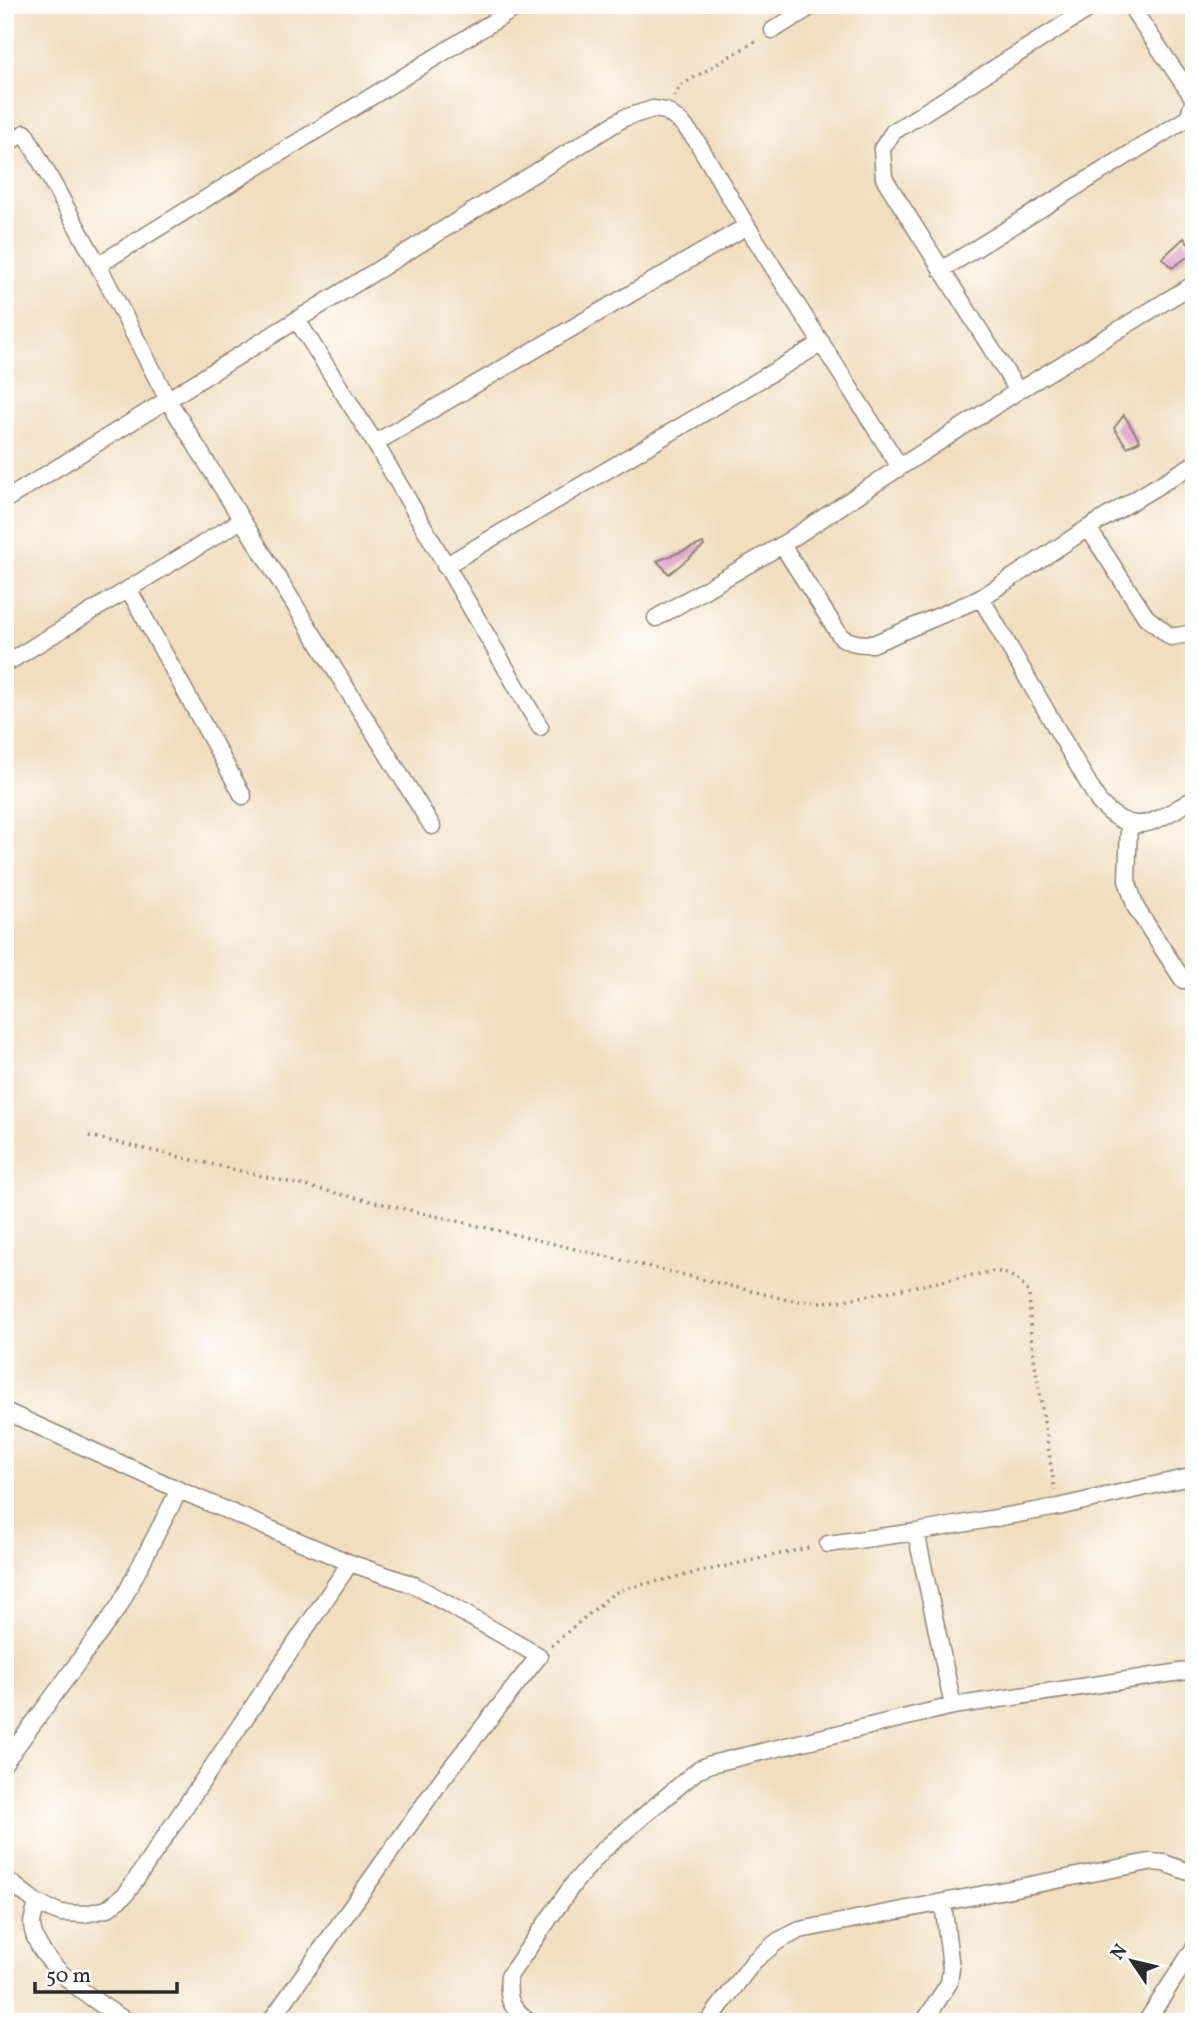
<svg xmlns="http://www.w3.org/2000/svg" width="1199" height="2027" font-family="Vollkorn,serif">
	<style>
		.building { fill: #db9bc5 }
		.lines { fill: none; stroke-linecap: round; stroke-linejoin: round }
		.street-casing { stroke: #8e8474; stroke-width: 19 }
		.path { stroke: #8e8474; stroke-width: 3.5; stroke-dasharray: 2 5; stroke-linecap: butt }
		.street { stroke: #fff; stroke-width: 16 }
	</style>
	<rect width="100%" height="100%" fill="#fff"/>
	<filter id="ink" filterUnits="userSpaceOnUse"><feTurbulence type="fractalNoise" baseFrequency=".0143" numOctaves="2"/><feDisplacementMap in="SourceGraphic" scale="14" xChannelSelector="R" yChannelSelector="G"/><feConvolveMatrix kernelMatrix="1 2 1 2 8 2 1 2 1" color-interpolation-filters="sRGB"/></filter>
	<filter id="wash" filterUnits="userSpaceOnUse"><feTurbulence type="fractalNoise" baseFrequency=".00686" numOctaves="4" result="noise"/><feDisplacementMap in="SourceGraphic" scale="28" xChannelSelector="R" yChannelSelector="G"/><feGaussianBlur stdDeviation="1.57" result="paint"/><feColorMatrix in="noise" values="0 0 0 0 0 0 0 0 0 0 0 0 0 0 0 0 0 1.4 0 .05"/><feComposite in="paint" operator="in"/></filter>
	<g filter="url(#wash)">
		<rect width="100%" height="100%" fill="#f0debe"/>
		<g id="blocks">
			<path class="building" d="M1184 238 1194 252 1172 268 1162 258Z
				M1124 415 1140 441 1127 447 1114 428Z
				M703 543 704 546 669 574 657 561Z"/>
		</g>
	</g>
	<g filter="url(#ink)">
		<use href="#blocks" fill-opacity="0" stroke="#8e8474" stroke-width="2"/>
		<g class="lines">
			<g class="street-casing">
				<path id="street" d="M1127 5 1131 7 1194 99
					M773 30 814 5
					M5 144 25 133 98 265
					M941 270 1188 118 1194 100
					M297 320 375 443 540 727
					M1018 391 884 178 882 149 893 132 1095 5
					M375 443 747 226
					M5 500 624 118 653 109 666 111 682 123 696 140 747 226 900 467 1018 391 1194 284
					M242 520 432 826
					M1088 528 1146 617 1171 637 1194 633
					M782 545 841 637C852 644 861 644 873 644L981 598 1088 528 1194 464
					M445 566 822 343
					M129 590 243 796
					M981 598 1099 802C1135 841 1155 821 1194 799
					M656 618 782 545 900 467
					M5 664 242 520 168 400 98 265 520 5
					M1129 825 1127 880 1136 908 1183 980 1194 974
					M5 1411 179 1490 350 1563 414 1585 539 1656 442 1779 270 2022
					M916 1532 953 1706
					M828 1544 916 1532 1058 1507 1194 1476
					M5 1762 120 1605 179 1490
					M5 1878 37 1903 61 1913 85 1914 107 1909 126 1894 350 1563
					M37 1903C36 1910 32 1918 32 1924 34 1963 99 2004 128 2022
					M529 2022C510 2006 507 2001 509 1976L574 1883 602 1851 699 1769 711 1764 953 1706 1194 1670
					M708 2022 754 1961 778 1941 800 1930 1149 1862 1164 1863 1194 1874
					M924 2022 949 1983 951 1968 943 1902
					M1146 2022 1194 1948"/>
			</g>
			<path class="path" d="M674 97 680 86 759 39
				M89 1136 483 1227 789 1300 817 1302 839 1301 995 1271 1008 1274 1019 1281 1029 1293 1031 1338 1055 1491
				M551 1646 614 1593 627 1588 812 1547"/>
			<use href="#street" class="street"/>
		</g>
	</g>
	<rect width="1199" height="2027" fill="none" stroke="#fff" stroke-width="28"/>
	<g transform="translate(1132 1961) rotate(305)" stroke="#ffffff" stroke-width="5" paint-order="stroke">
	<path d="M0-5L12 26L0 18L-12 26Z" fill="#2b2b2b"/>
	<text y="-10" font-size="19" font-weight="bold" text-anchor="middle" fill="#2b2b2b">N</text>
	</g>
	<path d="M35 1982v10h142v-10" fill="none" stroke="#2b2b2b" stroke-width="3.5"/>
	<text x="46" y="1982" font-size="21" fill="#2b2b2b" stroke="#ffffff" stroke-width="5" paint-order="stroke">50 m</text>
</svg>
